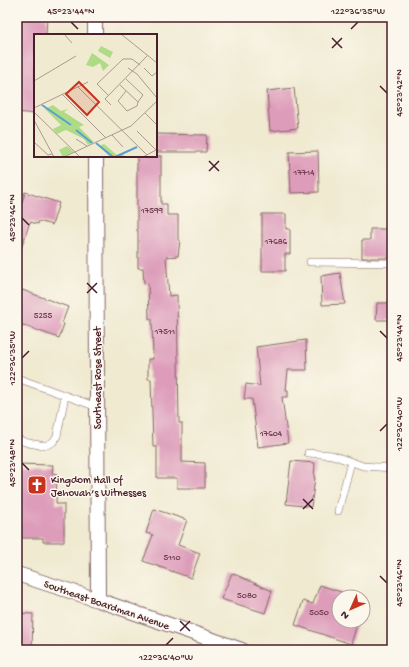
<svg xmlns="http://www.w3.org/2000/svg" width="409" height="667" font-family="'Gochi Hand',sans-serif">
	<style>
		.building { fill: #dd9cba }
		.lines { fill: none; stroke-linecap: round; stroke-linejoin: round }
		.lane-casing { stroke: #846665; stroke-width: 8 }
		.street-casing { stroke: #846665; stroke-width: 16 }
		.lane { stroke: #fff; stroke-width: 7 }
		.street { stroke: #fff; stroke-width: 14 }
		.ticks { fill: none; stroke: #4a1f2b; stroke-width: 1.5 }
		.labels { text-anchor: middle; stroke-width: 3; stroke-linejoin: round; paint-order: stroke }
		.number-label { font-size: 9px; fill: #6f3e4f }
		.street-label { font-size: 11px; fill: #4a1f2b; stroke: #fbf7ec }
		.poi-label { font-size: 11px; fill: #4a1f2b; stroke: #fbf7ec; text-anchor: start }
		.inset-river { fill: none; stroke: #59a1cf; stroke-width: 2 }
		.inset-road { fill: none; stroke: #ae998f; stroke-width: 1 }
		.view { fill: #c8321e; fill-opacity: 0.15; stroke: #c8321e; stroke-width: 2 }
		.inset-edge { fill: none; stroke: #4a1f2b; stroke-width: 2 }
		.neatline { fill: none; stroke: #4a1f2b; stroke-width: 1.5 }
		.ticks-label { font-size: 10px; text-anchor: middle; fill: #4a1f2b }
	</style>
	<rect width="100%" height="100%" fill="#fbf7ec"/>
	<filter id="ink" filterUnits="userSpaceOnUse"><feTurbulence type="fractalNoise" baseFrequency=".025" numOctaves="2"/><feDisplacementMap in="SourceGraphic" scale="8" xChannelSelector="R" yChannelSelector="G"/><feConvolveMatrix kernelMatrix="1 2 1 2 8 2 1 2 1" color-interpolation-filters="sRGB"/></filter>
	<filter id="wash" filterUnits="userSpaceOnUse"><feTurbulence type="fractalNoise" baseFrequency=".012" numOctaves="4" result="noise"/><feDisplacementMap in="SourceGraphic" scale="16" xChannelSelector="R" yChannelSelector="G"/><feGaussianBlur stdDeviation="0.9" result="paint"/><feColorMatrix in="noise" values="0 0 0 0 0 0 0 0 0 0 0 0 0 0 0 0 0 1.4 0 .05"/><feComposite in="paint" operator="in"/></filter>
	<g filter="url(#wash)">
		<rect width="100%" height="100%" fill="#f0ead1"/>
		<g id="blocks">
			<path class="building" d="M17 17H47L46 35H35V114L17 112V89L21 60 20 39H17Z
				M294 88 298 128 270 131 267 91Z
				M156 134 207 135 206 152H156Z
				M318 151 319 192 291 193 289 152Z
				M137 156H161V204H167V215H178V240H180L178 256 166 257 169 296 177 295 179 423H182V462L205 463V488H177V478H157V447H153L151 379H148V359H153L152 319H149L148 283 144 284 143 268H138V231H137Z
				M25 192 59 203 52 225 39 221 38 224 30 222 20 252H17V202L22 203Z
				M262 214H286V229H290V254H285V271H262Z
				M370 229H389V241H392V258H362V240H370Z
				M340 273 345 304 322 305 321 276Z
				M17 288 68 307 62 323 64 324 59 338 17 323Z
				M377 303H392V320H376Z
				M306 340 307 370H288L286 390H288V397H282L288 443 258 447 252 399H244L246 384 260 386 256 347Z
				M291 461 315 463 314 478H315L311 507 286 504Z
				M17 464 53 465 52 473 57 474 56 504H64V542H43V538H17Z
				M154 509 187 520 178 545 200 553 191 578 143 561 153 535 146 533Z
				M232 573 272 591 265 613 221 599Z
				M320 585 350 595 349 597H339V621H358L351 644 295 625 303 601 313 604Z
				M17 613 33 614 32 650H17Z"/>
		</g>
	</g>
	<g filter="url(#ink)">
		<use href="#blocks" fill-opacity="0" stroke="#846665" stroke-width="1"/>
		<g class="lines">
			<g class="lane-casing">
				<path id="lane" d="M310 262 392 263
					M17 378 97 407
					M17 439 28 443 40 445H47L53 442 57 436 65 396
					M308 453 332 455 363 466 392 468
					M338 511 351 462"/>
			</g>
			<g class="street-casing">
				<path id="street" d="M95 17V35
					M96 156 98 600
					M17 574 98 600 242 650"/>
			</g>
			<use href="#lane" class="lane"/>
			<use href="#street" class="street"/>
		</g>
	</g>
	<path class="ticks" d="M71 22 78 29M351 29 358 22M332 38 342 48M332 48 342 38M380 86 387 93M209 161 219 171M209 171 219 161M22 218 29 225M87 283 97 293M87 293 97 283M380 331 387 338M22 358 29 351M380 431 387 424M22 463 29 470M303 499 313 509M303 509 313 499M380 576 387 583M180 621 190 631M180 631 190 621M166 645 173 638"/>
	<defs>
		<g id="church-square" transform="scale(1)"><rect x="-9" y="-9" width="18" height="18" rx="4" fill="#c8321e" stroke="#fbf7ec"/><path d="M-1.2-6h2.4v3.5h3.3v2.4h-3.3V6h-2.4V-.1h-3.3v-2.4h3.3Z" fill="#fff"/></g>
	</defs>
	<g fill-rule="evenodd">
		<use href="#church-square" x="37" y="485"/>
	</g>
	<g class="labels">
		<g class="number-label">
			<text x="304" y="175">17714</text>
			<text x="152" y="213">17599</text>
			<text x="276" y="244">17686</text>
			<text x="43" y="318">5255</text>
			<text x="165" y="334">17511</text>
			<text x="271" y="436">17604</text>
			<text x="172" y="560">5110</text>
			<text x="247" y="598">5080</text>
			<text x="319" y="615">5050</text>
		</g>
		<g class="street-label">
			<text transform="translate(97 378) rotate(-90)" y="4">Southeast Rose Street</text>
			<text transform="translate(107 604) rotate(19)" y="4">Southeast Boardman Avenue</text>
		</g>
		<g class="poi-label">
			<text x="51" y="483">Kingdom Hall of<tspan x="51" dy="13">Jehovah’s Witnesses</tspan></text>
		</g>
	</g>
	<g transform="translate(34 34)">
		<rect width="123" height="123" fill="#f0ead1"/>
		<path d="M67 12 79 18 76 24 64 17ZM58 19 75 31 69 37 66 29 59 33 52 31ZM19 71 27 77 34 75 30 78 50 91 45 93 60 108 54 111 50 105 32 96 23 100 19 95 27 91 11 75ZM70 110 84 122 88 120 92 123H76L65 112ZM33 112 40 118 29 123 25 116Z" fill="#afdb86"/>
		<path class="inset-river" d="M8 71 37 91M42 96 58 109M62 109 79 123M81 123 103 113"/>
		<path class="inset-road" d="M30 0 38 9M87 0 123 29M94 34 103 40 123 64M110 34 118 42 123 38M92 45 109 61 104 68M0 47 42 22M86 51 104 68M44 53 113 121M92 57 84 67 93 77 103 72 104 68M28 60 72 104M75 62 63 50 89 25H98L106 31M77 71 71 65 114 21M0 74 54 48M0 78 46 123M111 79 123 91M0 86 20 123M103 97 123 117M78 101 89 113M42 105 53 112M0 108 14 121 18 120M30 123 97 92 123 67M109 123 122 116"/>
		<path class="view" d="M45 48 65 68 53 81 32 60Z"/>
		<rect width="123" height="123" class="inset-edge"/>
	</g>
	<rect width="409" height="667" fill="none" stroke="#fbf7ec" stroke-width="44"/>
	<g transform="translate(351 609) rotate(225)"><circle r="19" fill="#fbf7ec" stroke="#b4a19f"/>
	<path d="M0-3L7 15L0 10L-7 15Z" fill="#c8321e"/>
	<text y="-6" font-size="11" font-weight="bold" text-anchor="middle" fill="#4a1f2b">N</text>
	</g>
	<rect x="22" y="22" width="365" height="623" class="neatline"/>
	<g class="ticks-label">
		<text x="71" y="14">45°23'44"N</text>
		<text x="358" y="14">122°36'35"W</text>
		<text transform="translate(398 93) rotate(-90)" y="4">45°23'42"N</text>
		<text transform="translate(11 218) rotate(-90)" y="4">45°23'46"N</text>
		<text transform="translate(398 338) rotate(-90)" y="4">45°23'44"N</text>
		<text transform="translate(11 358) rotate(-90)" y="4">122°36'35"W</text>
		<text transform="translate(398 424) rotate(-90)" y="4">122°36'40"W</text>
		<text transform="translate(11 463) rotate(-90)" y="4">45°23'48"N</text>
		<text transform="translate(398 583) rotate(-90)" y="4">45°23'46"N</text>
		<text x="166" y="660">122°36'40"W</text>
	</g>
</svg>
